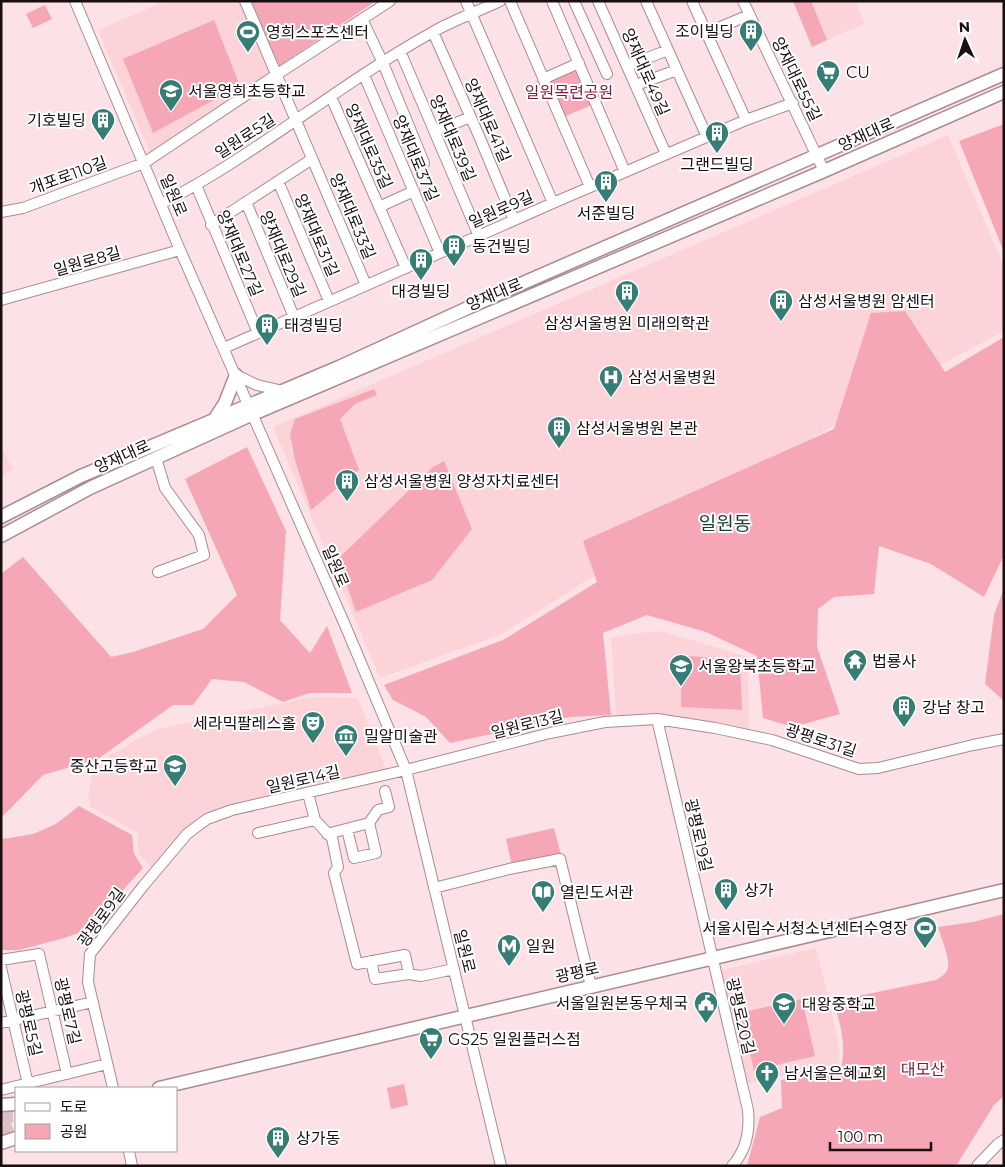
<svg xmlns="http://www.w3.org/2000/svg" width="1005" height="1167" font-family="Montserrat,'Noto Sans KR',sans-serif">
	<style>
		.built { fill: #fcd3d9 }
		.green { fill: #f5a7b6 }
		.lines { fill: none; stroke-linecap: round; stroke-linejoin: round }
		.major-tunnel { stroke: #dac2c6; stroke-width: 12; stroke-dasharray: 12 6; stroke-linecap: butt }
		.minor-casing { stroke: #a98b90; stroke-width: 12 }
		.major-casing { stroke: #a98b90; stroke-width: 15 }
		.minor { stroke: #fff; stroke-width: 10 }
		.major { stroke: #fff; stroke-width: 12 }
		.labels { text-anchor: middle; stroke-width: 4; stroke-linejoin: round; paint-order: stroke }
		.poi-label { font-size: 16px; fill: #180e10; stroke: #fff; text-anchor: start }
		.street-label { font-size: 16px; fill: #180e10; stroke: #fff }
		.park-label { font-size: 16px; fill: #7e183a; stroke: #fff }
		.quarter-label { font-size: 19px; fill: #1b3d39; stroke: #fff }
	</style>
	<rect width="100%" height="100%" fill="#fce2e6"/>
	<path class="built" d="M165 1H240L270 73 150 152 98 30Z
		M811 1H856L864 24 827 40Z
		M948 135 1004 267V331L933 369 819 434 502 634 380 678 273 427Z
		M1 447 13 469 1 476Z
		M661 631 748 657 749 733 616 719 611 638 640 633Z
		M313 697 358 698 387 772 203 813 153 870 138 853V833L90 807 88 797 92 777 111 754 157 729Z
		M816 948 829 999 840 1052 838 1064 748 1083 719 971Z"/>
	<path class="green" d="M250 1H376L279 66Z
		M793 1H811L827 40 812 47Z
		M45 5 52 19 33 28 26 14Z
		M214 20 240 86 153 133 123 59Z
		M578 65 594 104 561 118 544 79Z
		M1004 124V252L959 141Z
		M905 311 945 372 1004 337V555L984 597 931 564 879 546 874 594 834 597 818 609 817 647 840 714 793 727 763 718 757 656 706 632 647 615 603 633 611 715 570 717 450 743 426 717 393 700 384 685 503 640 597 582 583 541 834 429 871 313Z
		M374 389 377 395 355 404 340 419 359 470 311 510 295 460 290 434 295 419Z
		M247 447 286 531 280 620 310 653 327 626 352 693H310L283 702 244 682 212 679 193 705H173L98 759 43 775 1 818V574L23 557 111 657 133 652 203 629 237 595 185 479Z
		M444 461 472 529 432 580 356 612 338 559 433 467Z
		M1004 588V703L1003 700 985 684 994 615Z
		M681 655 740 661 742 710 681 707Z
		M79 806 132 835 134 854 143 868 87 930 64 938 19 950H1V837L4 839 33 834 56 824Z
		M554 828 561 855 512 866 506 839Z
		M1004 914V1096L994 1105 956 1166H747L760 1117 782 1108 781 1080 841 1068C847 1045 840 1022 833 1001L936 980C941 977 946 974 948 968 950 958 941 937 938 927L973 922Z
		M802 999 815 1056 754 1070 740 1013Z
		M404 1084 408 1105 391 1109 387 1088Z"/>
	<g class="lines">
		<path class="major-tunnel" d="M1 1117 16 1116
			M1 1131 16 1125"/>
		<g class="minor-casing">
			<path id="minor" d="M75 1 180 250 345 625 406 770 501 1166
				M245 1 366 285
				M466 1 553 203
				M510 1 590 187
				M552 1 625 172
				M574 1 607 74
				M598 1 666 154
				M646 1 707 137
				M692 1 746 120
				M743 1 824 171
				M362 19 383 63 424 163
				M433 32 479 136 514 220
				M706 33 749 15
				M400 51 479 236
				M627 66 668 50
				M364 75 440 253
				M543 79 579 63
				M636 85 677 70
				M331 97 406 268
				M435 132 470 117
				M278 181 329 301
				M196 185 258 333
				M246 202 294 317
				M161 204C256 155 338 85 431 33 453 20 477 12 500 1
				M379 207 414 191
				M1 212 23 208 144 163 276 75 390 1
				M211 225 312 159
				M1 300 180 250
				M224 348 553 203 746 120 793 103
				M236 375 257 385 283 391
				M156 458 165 488 199 535 204 555 158 572
				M657 719 748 1110C750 1131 747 1150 732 1166
				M308 793 315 820 332 838 338 867 334 873 357 964 405 955 409 974 421 976 454 969
				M369 823 378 810 389 807 385 791
				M258 833 315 820
				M327 834 369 823 376 853 354 858 347 829
				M434 888 509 869 560 859 591 986
				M1 960 39 954 67 1074
				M371 961 375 979 409 974
				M1 968 28 1084
				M1 1023 93 1002
				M113 1088 88 982 90 954 144 885 187 834 207 819 232 810 406 770 550 733 605 722 657 719 715 728 772 740 859 769 878 768 973 745 1004 739
				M1 1090 107 1064
				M129 1151 132 1166
				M977 1166 998 1144 1004 1140"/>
		</g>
		<g class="major-casing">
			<path id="major" d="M214 420 225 403 236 375
				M1 517 81 476 339 367 509 289 1004 74
				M1 536 90 488 253 414 824 171 1004 92
				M159 1088 1004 890
				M1 1105 16 1104
				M1 1143 16 1138"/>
		</g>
		<use href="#minor" class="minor"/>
		<use href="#major" class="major"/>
	</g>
	<defs>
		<g id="building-pin" transform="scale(1.25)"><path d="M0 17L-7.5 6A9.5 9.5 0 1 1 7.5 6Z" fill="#367d76" stroke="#fff"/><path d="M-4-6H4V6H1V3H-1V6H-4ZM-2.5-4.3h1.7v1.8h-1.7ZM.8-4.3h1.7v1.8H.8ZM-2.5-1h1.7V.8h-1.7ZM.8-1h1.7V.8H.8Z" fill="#fff"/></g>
		<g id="stadium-pin" transform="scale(1.25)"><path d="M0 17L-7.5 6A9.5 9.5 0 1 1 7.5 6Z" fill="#367d76" stroke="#fff"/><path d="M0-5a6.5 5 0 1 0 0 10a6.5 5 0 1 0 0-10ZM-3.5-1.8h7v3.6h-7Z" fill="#fff"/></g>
		<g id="supermarket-pin" transform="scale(1.25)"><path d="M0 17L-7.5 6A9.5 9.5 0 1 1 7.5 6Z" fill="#367d76" stroke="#fff"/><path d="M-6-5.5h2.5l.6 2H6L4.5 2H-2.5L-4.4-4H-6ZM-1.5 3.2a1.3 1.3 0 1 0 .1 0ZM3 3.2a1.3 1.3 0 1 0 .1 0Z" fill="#fff"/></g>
		<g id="school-pin" transform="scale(1.25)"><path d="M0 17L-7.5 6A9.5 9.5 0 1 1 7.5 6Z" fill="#367d76" stroke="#fff"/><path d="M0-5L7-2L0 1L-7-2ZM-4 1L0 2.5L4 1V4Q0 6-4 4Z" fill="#fff"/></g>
		<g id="hospital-pin" transform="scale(1.25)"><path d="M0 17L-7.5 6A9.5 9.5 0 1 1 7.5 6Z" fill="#367d76" stroke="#fff"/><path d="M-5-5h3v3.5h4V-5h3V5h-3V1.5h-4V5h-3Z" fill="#fff"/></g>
		<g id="temple-pin" transform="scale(1.25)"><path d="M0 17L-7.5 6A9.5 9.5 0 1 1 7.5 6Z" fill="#367d76" stroke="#fff"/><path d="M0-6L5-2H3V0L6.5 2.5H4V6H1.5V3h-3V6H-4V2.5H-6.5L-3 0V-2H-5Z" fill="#fff"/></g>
		<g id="theatre-pin" transform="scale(1.25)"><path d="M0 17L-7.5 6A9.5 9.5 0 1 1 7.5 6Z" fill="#367d76" stroke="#fff"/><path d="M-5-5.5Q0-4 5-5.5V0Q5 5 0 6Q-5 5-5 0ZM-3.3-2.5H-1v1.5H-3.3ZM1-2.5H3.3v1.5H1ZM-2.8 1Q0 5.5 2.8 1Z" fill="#fff"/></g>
		<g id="museum-pin" transform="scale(1.25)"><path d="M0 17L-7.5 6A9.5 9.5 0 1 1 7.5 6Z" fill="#367d76" stroke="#fff"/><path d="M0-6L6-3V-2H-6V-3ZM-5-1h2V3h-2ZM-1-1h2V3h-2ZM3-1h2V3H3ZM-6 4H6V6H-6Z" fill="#fff"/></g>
		<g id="library-pin" transform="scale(1.25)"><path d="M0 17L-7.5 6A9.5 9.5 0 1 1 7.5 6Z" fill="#367d76" stroke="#fff"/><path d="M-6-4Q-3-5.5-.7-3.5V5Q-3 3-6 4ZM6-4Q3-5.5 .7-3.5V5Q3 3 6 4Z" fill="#fff"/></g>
		<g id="metro-pin" transform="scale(1.25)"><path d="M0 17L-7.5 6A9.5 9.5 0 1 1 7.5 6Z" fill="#367d76" stroke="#fff"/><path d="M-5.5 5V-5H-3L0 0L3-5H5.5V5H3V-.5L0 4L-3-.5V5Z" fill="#fff"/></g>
		<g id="civic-pin" transform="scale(1.25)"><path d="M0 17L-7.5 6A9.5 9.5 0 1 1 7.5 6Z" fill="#367d76" stroke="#fff"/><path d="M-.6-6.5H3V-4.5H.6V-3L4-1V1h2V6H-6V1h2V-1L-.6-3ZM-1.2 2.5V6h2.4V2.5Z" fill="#fff"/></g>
		<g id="church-pin" transform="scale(1.25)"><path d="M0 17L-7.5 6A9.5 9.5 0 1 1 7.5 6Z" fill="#367d76" stroke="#fff"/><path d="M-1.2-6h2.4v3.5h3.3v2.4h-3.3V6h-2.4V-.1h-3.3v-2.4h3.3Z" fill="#fff"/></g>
	</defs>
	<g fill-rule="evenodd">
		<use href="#building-pin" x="751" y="31"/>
		<use href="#stadium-pin" x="248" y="32"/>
		<use href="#supermarket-pin" x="828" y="72"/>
		<use href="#school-pin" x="171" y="91"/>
		<use href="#building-pin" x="103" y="120"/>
		<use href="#building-pin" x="717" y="133"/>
		<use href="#building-pin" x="606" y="182"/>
		<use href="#building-pin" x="454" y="246"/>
		<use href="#building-pin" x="421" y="260"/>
		<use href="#building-pin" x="627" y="292"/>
		<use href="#building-pin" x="781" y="301"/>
		<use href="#building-pin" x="267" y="325"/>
		<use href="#hospital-pin" x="611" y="377"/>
		<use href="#building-pin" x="559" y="428"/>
		<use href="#building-pin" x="347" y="481"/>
		<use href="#temple-pin" x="855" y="661"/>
		<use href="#school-pin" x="681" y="666"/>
		<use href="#building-pin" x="904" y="707"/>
		<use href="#theatre-pin" x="313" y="723"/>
		<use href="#museum-pin" x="346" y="736"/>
		<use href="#school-pin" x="175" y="766"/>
		<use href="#building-pin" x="726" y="890"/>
		<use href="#library-pin" x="543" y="892"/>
		<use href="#stadium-pin" x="925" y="928"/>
		<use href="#metro-pin" x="509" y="946"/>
		<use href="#civic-pin" x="706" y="1003"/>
		<use href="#school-pin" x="784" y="1004"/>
		<use href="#supermarket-pin" x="431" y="1039"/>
		<use href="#church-pin" x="767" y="1073"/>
		<use href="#building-pin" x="278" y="1138"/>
	</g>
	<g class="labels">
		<g class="poi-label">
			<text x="734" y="37" text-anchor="end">조이빌딩</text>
			<text x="266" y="38">영희스포츠센터</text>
			<text x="846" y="78">CU</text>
			<text x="188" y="97">서울영희초등학교</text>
			<text x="86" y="126" text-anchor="end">기호빌딩</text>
			<text x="717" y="170" text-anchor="middle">그랜드빌딩</text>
			<text x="606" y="219" text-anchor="middle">서준빌딩</text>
			<text x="472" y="252">동건빌딩</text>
			<text x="421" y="297" text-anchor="middle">대경빌딩</text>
			<text x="798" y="307">삼성서울병원 암센터</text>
			<text x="627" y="329" text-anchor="middle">삼성서울병원 미래의학관</text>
			<text x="284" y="331">태경빌딩</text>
			<text x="628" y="383">삼성서울병원</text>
			<text x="576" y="434">삼성서울병원 본관</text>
			<text x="364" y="487">삼성서울병원 양성자치료센터</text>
			<text x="872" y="667">법룡사</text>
			<text x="698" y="672">서울왕북초등학교</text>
			<text x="922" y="713">강남 창고</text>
			<text x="296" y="729" text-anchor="end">세라믹팔레스홀</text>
			<text x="364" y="742">밀알미술관</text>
			<text x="158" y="772" text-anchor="end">중산고등학교</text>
			<text x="744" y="896">상가</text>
			<text x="560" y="898">열린도서관</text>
			<text x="908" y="934" text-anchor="end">서울시립수서청소년센터수영장</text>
			<text x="526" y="952">일원</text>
			<text x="688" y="1009" text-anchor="end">서울일원본동우체국</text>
			<text x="802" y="1010">대왕중학교</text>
			<text x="448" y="1045">GS25 일원플러스점</text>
			<text x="784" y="1079">남서울은혜교회</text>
			<text x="296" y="1144">상가동</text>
		</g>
		<g class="street-label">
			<text transform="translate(646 72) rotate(66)" y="6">양재대로49길</text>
			<text transform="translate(797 79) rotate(64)" y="6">양재대로55길</text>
			<text transform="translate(488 120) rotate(66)" y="6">양재대로41길</text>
			<text transform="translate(866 134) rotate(-24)" y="6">양재대로</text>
			<text transform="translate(245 136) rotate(-33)" y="6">일원로5길</text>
			<text transform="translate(453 138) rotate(67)" y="6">양재대로39길</text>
			<text transform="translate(369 146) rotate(66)" y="6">양재대로35길</text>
			<text transform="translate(416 158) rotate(67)" y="6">양재대로37길</text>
			<text transform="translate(68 175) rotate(-20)" y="6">개포로110길</text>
			<text transform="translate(174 195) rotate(67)" y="6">일원로</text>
			<text transform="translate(501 209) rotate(-24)" y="6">일원로9길</text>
			<text transform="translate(353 216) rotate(67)" y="6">양재대로33길</text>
			<text transform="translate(317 235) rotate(67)" y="6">양재대로31길</text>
			<text transform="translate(240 253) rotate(67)" y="6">양재대로27길</text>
			<text transform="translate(283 254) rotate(67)" y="6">양재대로29길</text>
			<text transform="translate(87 261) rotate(-16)" y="6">일원로8길</text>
			<text transform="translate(494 294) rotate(-23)" y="6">양재대로</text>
			<text transform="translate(122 456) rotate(-24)" y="6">양재대로</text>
			<text transform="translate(336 566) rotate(67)" y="6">일원로</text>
			<text transform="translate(527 724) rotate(-14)" y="6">일원로13길</text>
			<text transform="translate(821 740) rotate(18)" y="6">광평로31길</text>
			<text transform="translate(303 779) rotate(-13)" y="6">일원로14길</text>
			<text transform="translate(699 835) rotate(77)" y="6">광평로19길</text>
			<text transform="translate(101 917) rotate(-54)" y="6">광평로9길</text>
			<text transform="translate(465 951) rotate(76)" y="6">일원로</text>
			<text transform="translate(577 972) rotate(-13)" y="6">광평로</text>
			<text transform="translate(68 1011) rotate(77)" y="6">광평로7길</text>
			<text transform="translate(741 1016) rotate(77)" y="6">광평로20길</text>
			<text transform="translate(29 1023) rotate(77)" y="6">광평로5길</text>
		</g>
		<g class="park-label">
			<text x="569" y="98">일원목련공원</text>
			<text x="923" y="1075">대모산</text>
		</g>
		<g class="quarter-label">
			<text x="725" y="530">일원동</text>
		</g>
	</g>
	<rect width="1005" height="1167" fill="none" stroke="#180e10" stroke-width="5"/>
	<rect x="15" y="1087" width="162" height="65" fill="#ffffff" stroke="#a39f9f"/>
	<rect x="25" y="1103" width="25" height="8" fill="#ffffff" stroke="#a39f9f"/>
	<text x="60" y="1112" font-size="15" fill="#180e10">도로</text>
	<rect x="25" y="1124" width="25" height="15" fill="#f5a7b6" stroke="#a39f9f"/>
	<text x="60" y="1137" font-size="15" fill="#180e10">공원</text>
	<g transform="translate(965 40) rotate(357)" stroke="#ffffff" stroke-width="4" paint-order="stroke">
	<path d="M0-4L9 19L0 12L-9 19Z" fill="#180e10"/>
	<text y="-8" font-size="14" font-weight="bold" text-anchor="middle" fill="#180e10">N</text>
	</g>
	<path d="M830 1142v8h101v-8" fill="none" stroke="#180e10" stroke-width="2.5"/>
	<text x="838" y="1142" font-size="15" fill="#180e10" stroke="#ffffff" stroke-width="4" paint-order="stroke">100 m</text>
</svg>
